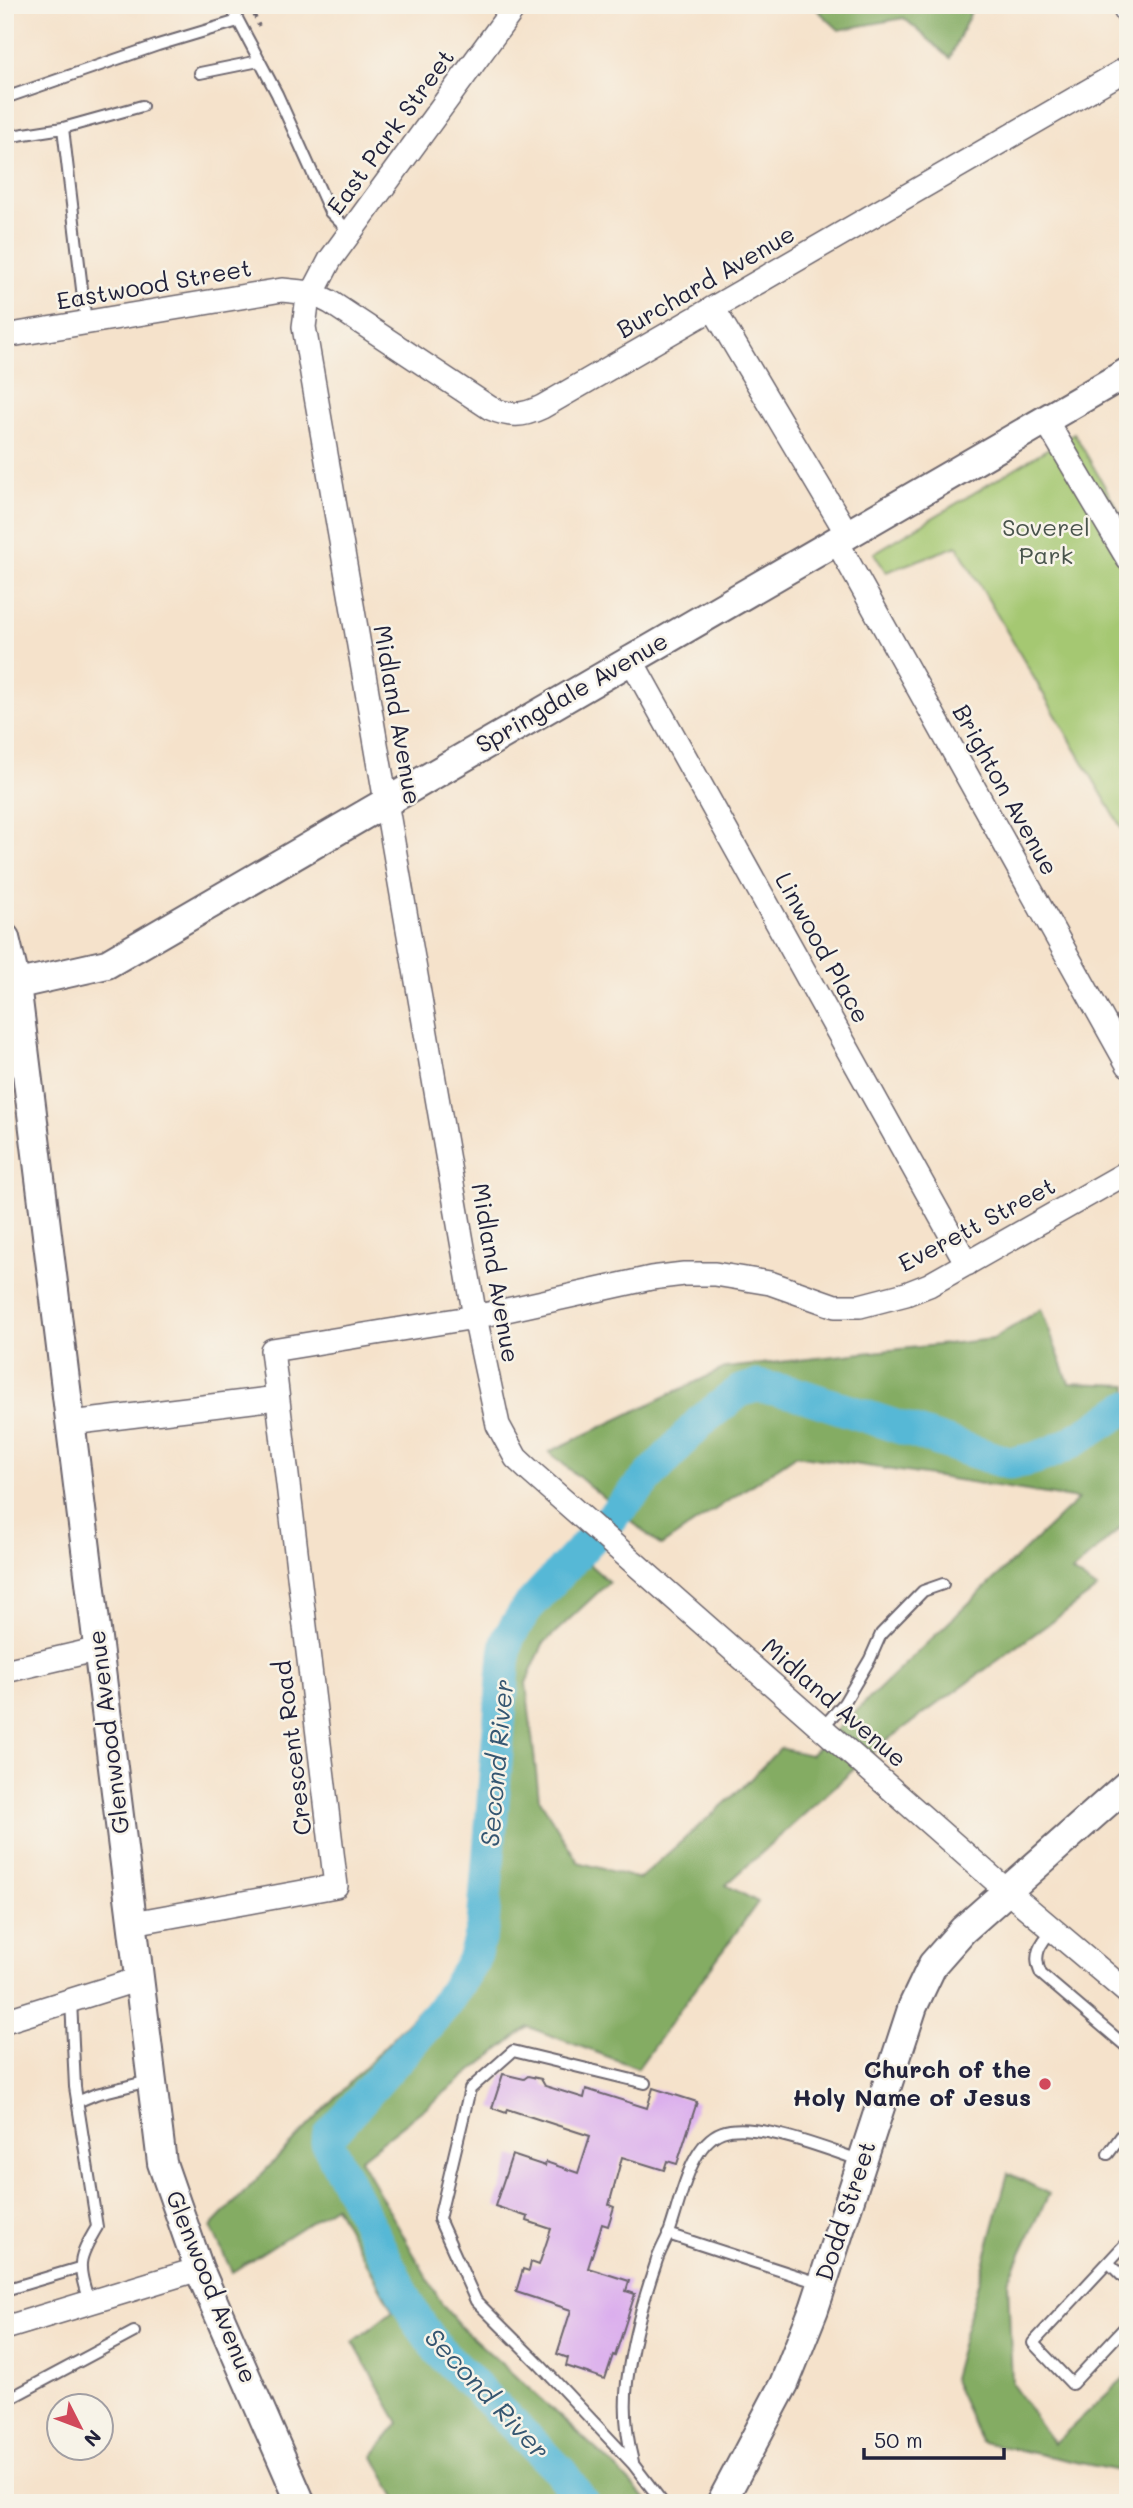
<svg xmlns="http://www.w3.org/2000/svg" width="1133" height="2508" font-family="Mali,sans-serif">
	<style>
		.green { fill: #a5c872; stroke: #647556; stroke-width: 2 }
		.forest { fill: #84ac64; stroke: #536750; stroke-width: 2 }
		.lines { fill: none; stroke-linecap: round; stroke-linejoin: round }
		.river { stroke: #57b8d6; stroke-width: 33 }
		.building { fill: #dbafed }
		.service-casing { stroke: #6c656d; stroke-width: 14 }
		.minor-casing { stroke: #6c656d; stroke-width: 26 }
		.tertiary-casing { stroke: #6c656d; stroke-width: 32 }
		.path { stroke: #6c656d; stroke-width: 3.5; stroke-dasharray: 5 5; stroke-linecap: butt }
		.service { stroke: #fff; stroke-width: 10 }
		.minor { stroke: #fff; stroke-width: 23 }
		.tertiary { stroke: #fff; stroke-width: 28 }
		.poi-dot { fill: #d1495b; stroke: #f7f3e8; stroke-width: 2.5 }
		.labels { text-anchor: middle; stroke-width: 5; stroke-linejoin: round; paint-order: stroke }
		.street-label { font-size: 24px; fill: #22223b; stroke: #f7f3e8 }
		.park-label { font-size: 24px; fill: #49544c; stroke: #f7f3e8 }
		.poi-label { font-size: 24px; font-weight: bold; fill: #22223b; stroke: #f7f3e8; text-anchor: end }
		.water-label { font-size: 26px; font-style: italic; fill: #355671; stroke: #f7f3e8 }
	</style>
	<rect width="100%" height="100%" fill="#f7f3e8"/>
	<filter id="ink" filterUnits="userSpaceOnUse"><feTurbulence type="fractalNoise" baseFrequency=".0143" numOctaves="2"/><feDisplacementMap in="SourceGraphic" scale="14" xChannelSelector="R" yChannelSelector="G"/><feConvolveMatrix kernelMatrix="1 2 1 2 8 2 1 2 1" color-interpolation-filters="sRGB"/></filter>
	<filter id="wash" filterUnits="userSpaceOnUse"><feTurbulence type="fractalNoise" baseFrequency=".00686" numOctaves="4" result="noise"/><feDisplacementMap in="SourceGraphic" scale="28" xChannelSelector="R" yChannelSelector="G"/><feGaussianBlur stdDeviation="1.57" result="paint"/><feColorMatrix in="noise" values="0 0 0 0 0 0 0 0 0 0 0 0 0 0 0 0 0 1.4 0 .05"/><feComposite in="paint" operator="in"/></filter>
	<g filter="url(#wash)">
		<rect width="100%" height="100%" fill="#f5e2cb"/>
		<path class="green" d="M1074 433 1128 527V839L957 546 886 572 874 553Z"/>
		<path class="forest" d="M812 5H974L950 58 904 18 839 30Z
			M1041 1309 1069 1383 1128 1385V1521L1072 1572 1097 1589 883 1743 726 1885 758 1902 638 2068 528 2027 360 2159 443 2306 462 2328 610 2462 650 2503H399L373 2455 399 2423 353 2342 393 2311 335 2206 232 2272 211 2227 463 1965 501 1646 581 1557 609 1582 543 1644 526 1683 539 1798 578 1862 639 1879 742 1788 780 1748 810 1755 1078 1499 796 1455 661 1546 549 1452 725 1368 993 1339Z
			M1008 2173 1049 2194 1008 2281 1012 2384 1054 2444 1128 2374V2473L981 2442 952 2378Z"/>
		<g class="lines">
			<path class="river" d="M583 2503 561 2472 439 2351 415 2317 327 2142 330 2135 444 2006 473 1961 483 1925 505 1653 508 1638 527 1608 701 1421 740 1391 757 1386 795 1393 1008 1463C1053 1461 1091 1429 1128 1407"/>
		</g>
		<g id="blocks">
			<path class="building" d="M503 2074 524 2079 528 2076 541 2079 545 2086 584 2098 586 2089 647 2108 653 2088 697 2102 677 2164 667 2161 664 2170 622 2157 609 2205 614 2207 608 2226 602 2224 588 2268 629 2281 626 2291 635 2294 615 2356 613 2355 605 2379 566 2366 568 2358 557 2354 571 2310 516 2292 523 2269 529 2271 531 2262 539 2265 551 2229 527 2221 528 2217 495 2206 512 2155 545 2166 546 2162 578 2173 590 2136 507 2109 506 2113 492 2108Z"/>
		</g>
	</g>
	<g filter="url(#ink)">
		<use href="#blocks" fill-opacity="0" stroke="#6c656d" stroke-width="2"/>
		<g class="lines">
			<g class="service-casing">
				<path id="service" d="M230 5 277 94 330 212 350 232
					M200 73 259 61
					M5 98 158 45 238 21
					M63 128 142 106
					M5 137 63 128 86 323
					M822 1728 844 1703 870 1659 881 1634 923 1591 943 1584
					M1053 1929C1040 1944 1032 1955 1041 1974L1128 2048
					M71 2000 75 2087 97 2227C76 2262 78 2264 89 2303
					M645 2083 513 2051 470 2089 439 2219 476 2301 540 2365 633 2464 663 2503
					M77 2102 96 2094 149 2081
					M1108 2154 1128 2127
					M668 2234 822 2284
					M1128 2241 1033 2343 1072 2384 1128 2324
					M1109 2263 1128 2282
					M5 2290 79 2268
					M5 2401 134 2332
					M633 2462C626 2435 624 2409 627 2382 632 2342 643 2301 656 2263 659 2252 665 2243 669 2233 680 2204 689 2144 722 2132 755 2120 829 2150 862 2161"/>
			</g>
			<g class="minor-casing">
				<path id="minor" d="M516 5 330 260 307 304 304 327 475 1317 498 1425 516 1458 531 1472 1006 1890 1128 1993
					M1123 5 1128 14
					M713 308 848 535
					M5 336 282 290 312 293 330 302 490 408C510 417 523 416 542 407L1128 68
					M1045 419 1128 559
					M837 542 1128 1065
					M630 658 967 1264
					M71 1423 277 1398
					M5 1671 99 1649
					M133 1923 336 1886 272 1350 475 1317 651 1278 684 1274H715L770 1283 835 1306H860L906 1294 929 1285 1128 1172
					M5 2021 139 1979
					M5 2328 199 2269"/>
			</g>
			<g class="tertiary-casing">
				<path id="tertiary" d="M5 938 16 984 162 2163 199 2269 301 2503
					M5 987 107 964 1128 372
					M721 2503 784 2384 814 2309 913 2006 933 1964 963 1930 1128 1784"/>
			</g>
			<path class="path" d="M250 5 259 26"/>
			<use href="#service" class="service"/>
			<use href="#minor" class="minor"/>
			<use href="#tertiary" class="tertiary"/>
		</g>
	</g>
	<circle class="poi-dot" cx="1045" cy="2084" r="7"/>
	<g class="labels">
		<g class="street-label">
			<text transform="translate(391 132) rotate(-54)" y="8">East Park Street</text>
			<text transform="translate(706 282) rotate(-30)" y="8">Burchard Avenue</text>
			<text transform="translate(154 285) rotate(-10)" y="8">Eastwood Street</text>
			<text transform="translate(572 693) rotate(-30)" y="8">Springdale Avenue</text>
			<text transform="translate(397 715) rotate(80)" y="8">Midland Avenue</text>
			<text transform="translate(1005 790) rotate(61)" y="8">Brighton Avenue</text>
			<text transform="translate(822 948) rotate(61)" y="8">Linwood Place</text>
			<text transform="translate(977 1225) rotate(-28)" y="8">Everett Street</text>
			<text transform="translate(495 1273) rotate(80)" y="8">Midland Avenue</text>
			<text transform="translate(834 1703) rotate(41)" y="8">Midland Avenue</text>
			<text transform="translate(109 1732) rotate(-97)" y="8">Glenwood Avenue</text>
			<text transform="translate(293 1748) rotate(-97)" y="8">Crescent Road</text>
			<text transform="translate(846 2211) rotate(-72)" y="8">Dodd Street</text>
			<text transform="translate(211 2287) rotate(68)" y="8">Glenwood Avenue</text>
		</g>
		<g class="park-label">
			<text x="1046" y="536">Soverel<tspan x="1046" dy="28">Park</tspan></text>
		</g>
		<g class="poi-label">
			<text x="1031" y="2078">Church of the<tspan x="1031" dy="28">Holy Name of Jesus</tspan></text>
		</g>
		<g class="water-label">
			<text transform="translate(497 1763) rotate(-85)" y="9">Second River</text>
			<text transform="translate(487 2394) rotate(47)" y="9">Second River</text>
		</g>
	</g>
	<rect width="1133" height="2508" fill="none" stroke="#f7f3e8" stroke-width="28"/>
	<g transform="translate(80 2427) rotate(132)"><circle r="33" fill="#f7f3e8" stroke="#a29fa3" stroke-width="2"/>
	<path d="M0-5L12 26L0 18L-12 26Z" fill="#d1495b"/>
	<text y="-10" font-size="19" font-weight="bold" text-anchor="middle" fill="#22223b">N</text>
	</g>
	<path d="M864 2448v10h140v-10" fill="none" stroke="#22223b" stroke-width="3.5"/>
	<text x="874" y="2448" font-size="21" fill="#22223b" stroke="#f7f3e8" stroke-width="5" paint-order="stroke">50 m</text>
</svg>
